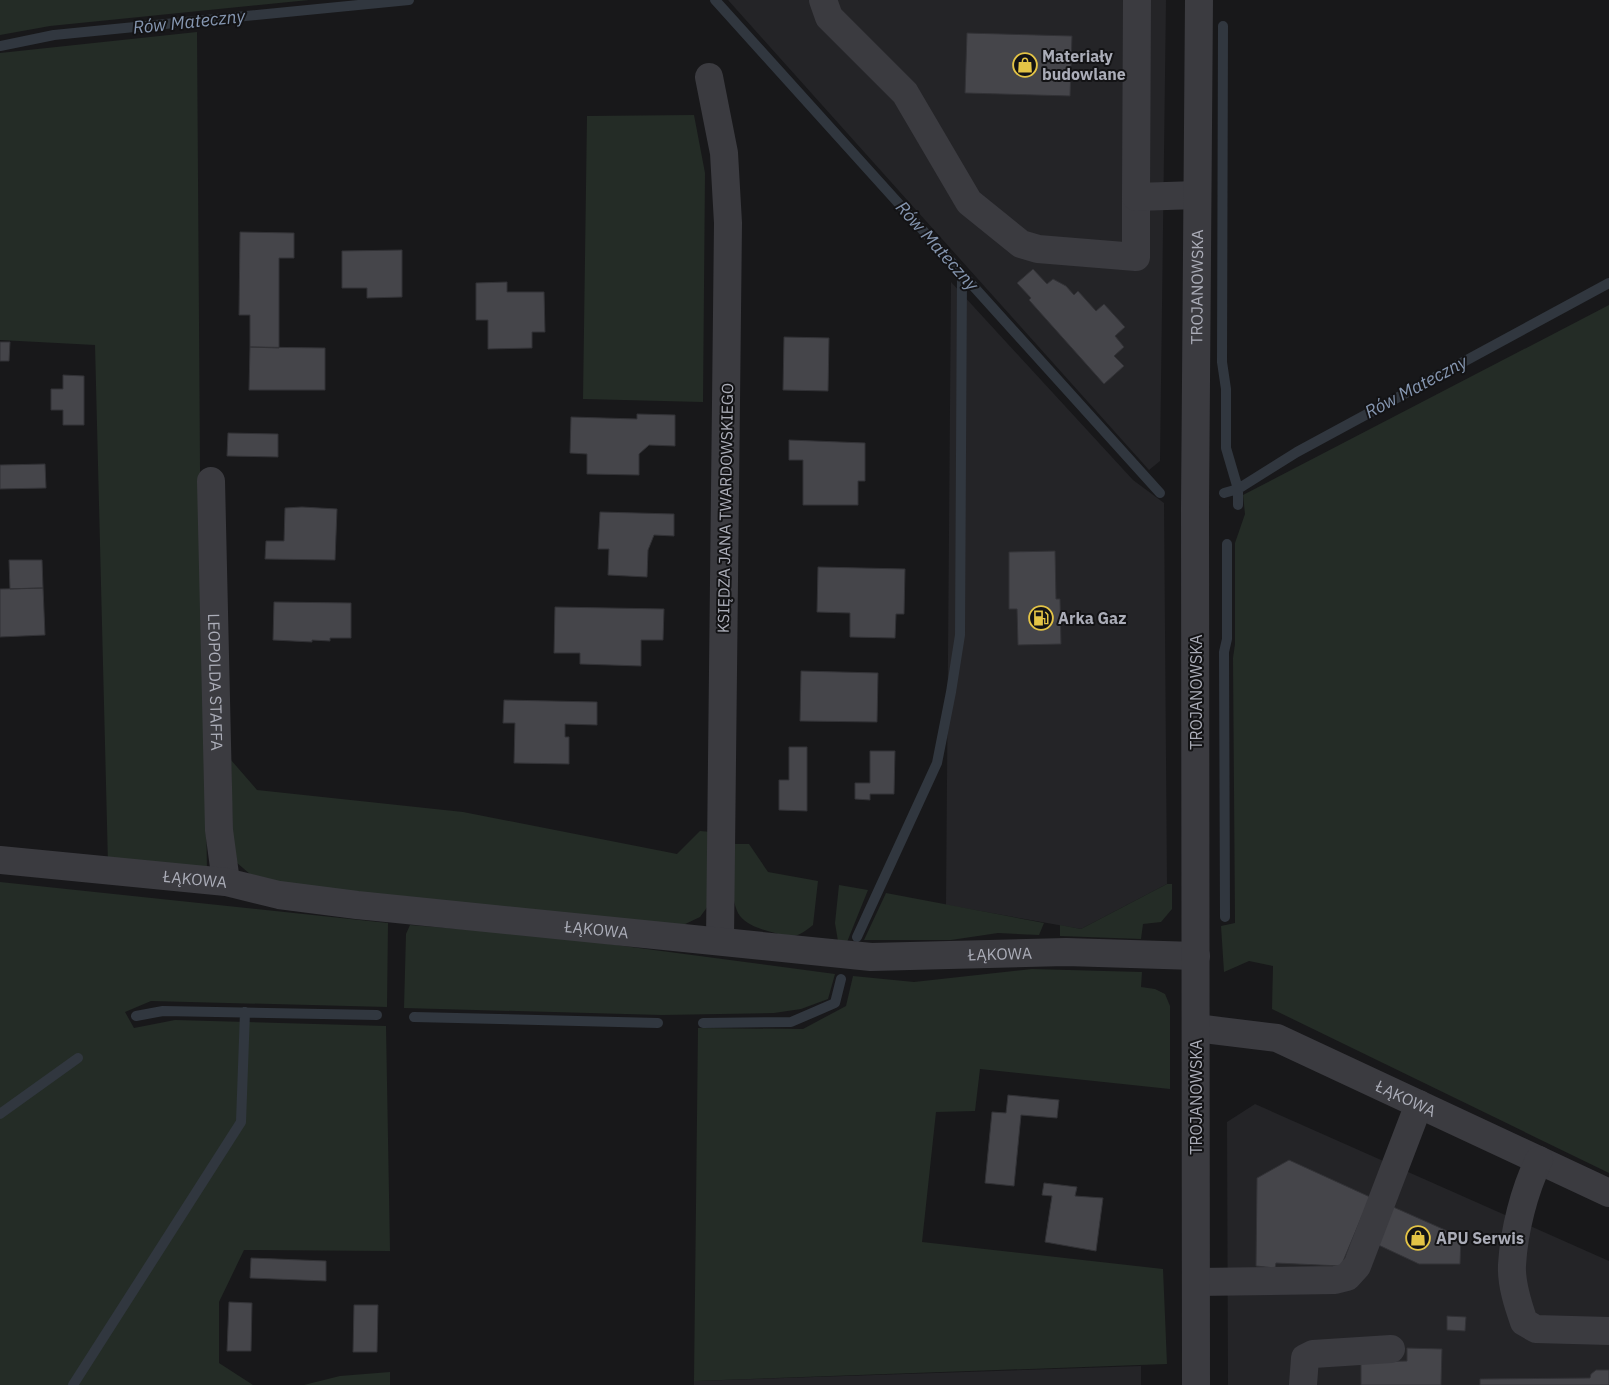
<svg xmlns="http://www.w3.org/2000/svg" width="1609" height="1385" font-family="'IBM Plex Sans',sans-serif">
	<style>
		.built { fill: #242427 }
		.green { fill: #242c26 }
		.lines { fill: none; stroke-linecap: round; stroke-linejoin: round }
		.stream { stroke: #31373f; stroke-width: 10 }
		.building { fill: #45454a; stroke: #323236 }
		.minor { stroke: #3b3b40; stroke-width: 28 }
		.labels { text-anchor: middle; stroke-width: 4; stroke-linejoin: round; paint-order: stroke }
		.poi-label { font-size: 16px; font-weight: bold; fill: #abadb8; stroke: #131315; text-anchor: start }
		.street-label { font-size: 16px; fill: #abadb8; stroke: #131315 }
		.water-label { font-size: 18px; font-style: italic; fill: #8596b0; stroke: #131315 }
	</style>
	<rect width="100%" height="100%" fill="#18181a"/>
	<path class="built" d="M728 0H1166L1160 461 1149 470Z
		M951 282 1133 480 1164 503 1167 884 1081 929 946 905Z
		M1255 1104 1609 1261V1385H1228L1227 1122Z
		M1141 1366V1385H694V1381Z"/>
	<path class="green" d="M0 0H309L50 26 0 35Z
		M197 32 200 467 207 870 108 864 95 345 0 340V53Z
		M694 115 705 173 703 402 583 399 587 116Z
		M1609 305V1173L1272 1009 1273 966 1249 961 1224 972 1221 926 1235 923 1233 658 1235 644V543L1245 514 1243 495Z
		M231 760 257 790 463 812 677 854 700 831 711 832 708 906 700 917 681 926 669 928 257 880 236 862 233 850Z
		M730 844H749L768 872 818 881 813 925C798 937 793 939 775 933 763 930 748 926 740 916 730 903 730 860 730 844Z
		M0 882 388 923 387 1007 151 1001 125 1012 134 1028 175 1020 386 1026 390 1251 244 1250 219 1302V1363L253 1385H0Z
		M1167 884H1172V909L1161 922 1143 924 1141 939 1060 936V925L1081 929Z
		M839 885 868 890 847 942 838 941 835 923Z
		M886 893 1044 923 1039 935 998 933 951 940H864Z
		M410 925 548 936 835 974 828 999 801 1009 774 1013 662 1015 404 1008 406 934Z
		M1032 969 1142 972 1141 987 1155 989 1165 994 1170 1006V1089L980 1069 975 1111 936 1112 922 1242 1163 1269 1167 1364 694 1381 698 1028 803 1029 846 1006 853 976 914 982Z
		M390 1372V1385H304L340 1376Z"/>
	<g class="lines">
		<path class="stream" d="M715 0 1160 493
			M1223 26 1222 362 1226 389V448L1238 489V505
			M0 46 54 35 409 0
			M1224 493 1238 489 1297 452 1609 283
			M1225 917 1224 652 1227 639V544
			M857 937 937 763 951 692 960 635 962 274
			M136 1016 163 1011 377 1015
			M414 1017 658 1023
			M703 1023 791 1022 835 1003 841 979
			M0 1114 78 1058
			M73 1385 241 1122 245 1012"/>
	</g>
	<path class="building" d="M967 33 1072 36 1070 96 965 93Z
		M240 232 294 233V258H279V348L250 347V315H239Z
		M402 250V297L367 298V288H342V251Z
		M1033 269 1047 284 1053 279 1066 286 1074 295 1078 291 1096 311 1104 304 1125 327 1115 336 1124 347 1114 356 1124 366 1104 384 1029 300 1031 298 1017 283Z
		M507 282V292H544L545 332H532V348L488 349V320H476V283Z
		M784 337 829 338 828 391 783 390Z
		M0 342H10L9 361H0Z
		M250 347 325 348V390H249Z
		M63 375 84 376V425H63V410H51V389H63Z
		M637 414 675 415V446L649 445 639 454V475L587 474V454L570 453 571 417 637 419Z
		M228 433 278 434V457L227 456Z
		M789 440 865 443V481H858V505H803V460H789Z
		M45 464 46 488 0 489V465Z
		M302 507 337 509 335 560 265 559 266 541H284L285 508Z
		M600 512 674 514V536L654 535 648 550 647 577 608 575 609 549H598Z
		M1055 551 1056 599H1060L1061 644 1018 645 1017 609H1009V552Z
		M9 560H42L43 588 10 589Z
		M818 567 905 569 904 614H896L895 638 850 637V613L817 612Z
		M43 588 45 635 0 637V589Z
		M274 602 351 603V638H330V641L312 640V642L273 640Z
		M555 607 664 609 663 640H641V666L580 664V653H554Z
		M801 671 878 673 877 722 800 721Z
		M504 700 597 702V725L565 724V737H569V764L514 763 515 723H503Z
		M789 747H807V811L779 810V780H789Z
		M870 751H895L894 794H870V800L855 799V783H870Z
		M1008 1095 1059 1100 1057 1118 1021 1115 1014 1186 985 1183 992 1112 1006 1113Z
		M1289 1160 1370 1197 1341 1266 1276 1263 1275 1268 1256 1266 1257 1178Z
		M1044 1183 1077 1187 1075 1196 1103 1198 1096 1251 1045 1242 1052 1196 1042 1195Z
		M1391 1206 1461 1237 1460 1264H1419L1372 1242Z
		M251 1258 326 1261V1281L250 1278Z
		M229 1302 252 1303 251 1351H227Z
		M354 1305H378L377 1352H353Z
		M1447 1316 1466 1317 1465 1331 1447 1330Z
		M1407 1348 1442 1349 1441 1385H1361V1362L1407 1361Z
		M1596 1370H1609V1385H1480V1379L1590 1378 1591 1374Z"/>
	<g class="lines">
		<g class="minor">
			<path d="M823 0 829 17 905 93 969 202 1021 244 1038 249 1136 257V197"/>
			<path d="M1137 0 1136 197 1197 195"/>
			<path d="M709 77 724 153 728 223 720 940"/>
			<path id="s1" d="M211 481 219 830 226 882"/>
			<path id="s2" d="M0 860 226 882 279 895 357 905 871 957 1066 952 1196 956"/>
			<path id="s3" d="M1196 1028 1277 1038 1609 1193"/>
			<path d="M1539 1160C1524 1191 1514 1231 1512 1265 1511 1284 1518 1305 1524 1322L1536 1329 1609 1331"/>
			<path d="M1196 1282 1335 1280 1347 1277 1357 1266 1419 1104"/>
			<path id="s4" d="M1196 1385 1195 508 1199 0"/>
			<path d="M1303 1385 1305 1358 1313 1354 1391 1349"/>
		</g>
	</g>
	<defs>
		<g id="shop-ring" transform="scale(1.25)"><circle r="9.5" fill="#131315" stroke="#e4c446" stroke-width="1.5"/><path d="M-5-2.5h2.3a2.7 3.5 0 0 1 5.4 0H5L5.5 6h-11ZM-1.5-2.5h3a1.5 2.3 0 0 0-3 0Z" fill="#e4c446"/></g>
		<g id="fuel-ring" transform="scale(1.25)"><circle r="9.5" fill="#131315" stroke="#e4c446" stroke-width="1.5"/><path d="M-5.5-6h7V0h2V4h1.3V-2.5L3-4.5l.8-.8L6-3V5H2.5V1h-1V6h-7ZM-4.2-4.7v3.2H.2V-4.7Z" fill="#e4c446"/></g>
	</defs>
	<g fill-rule="evenodd">
		<use href="#shop-ring" x="1025" y="65"/>
		<use href="#fuel-ring" x="1041" y="618"/>
		<use href="#shop-ring" x="1418" y="1238"/>
	</g>
	<g class="labels">
		<g class="poi-label">
			<text x="1042" y="62">Materiały<tspan x="1042" dy="18">budowlane</tspan></text>
			<text x="1058" y="624">Arka Gaz</text>
			<text x="1436" y="1244">APU Serwis</text>
		</g>
		<g class="street-label">
			<text dy="6" stroke="none"><textPath href="#s4" startOffset="1098">TROJANOWSKA</textPath></text>
			<text transform="translate(725 508) rotate(-89)" y="6">KSIĘDZA JANA TWARDOWSKIEGO</text>
			<text dy="6" stroke="none"><textPath href="#s1" startOffset="201">LEOPOLDA STAFFA</textPath></text>
			<text transform="translate(1196 692) rotate(-90)" y="6">TROJANOWSKA</text>
			<text dy="6" stroke="none"><textPath href="#s2" startOffset="196">ŁĄKOWA</textPath></text>
			<text dy="6" stroke="none"><textPath href="#s2" startOffset="601">ŁĄKOWA</textPath></text>
			<text dy="6" stroke="none"><textPath href="#s2" startOffset="1006">ŁĄKOWA</textPath></text>
			<text transform="translate(1196 1097) rotate(-90)" y="6">TROJANOWSKA</text>
			<text dy="6" stroke="none"><textPath href="#s3" startOffset="224">ŁĄKOWA</textPath></text>
		</g>
		<g class="water-label">
			<text transform="translate(189 22) rotate(-6)" y="6">Rów Mateczny</text>
			<text transform="translate(937 246) rotate(48)" y="6">Rów Mateczny</text>
			<text transform="translate(1416 387) rotate(-28)" y="6">Rów Mateczny</text>
		</g>
	</g>
</svg>
